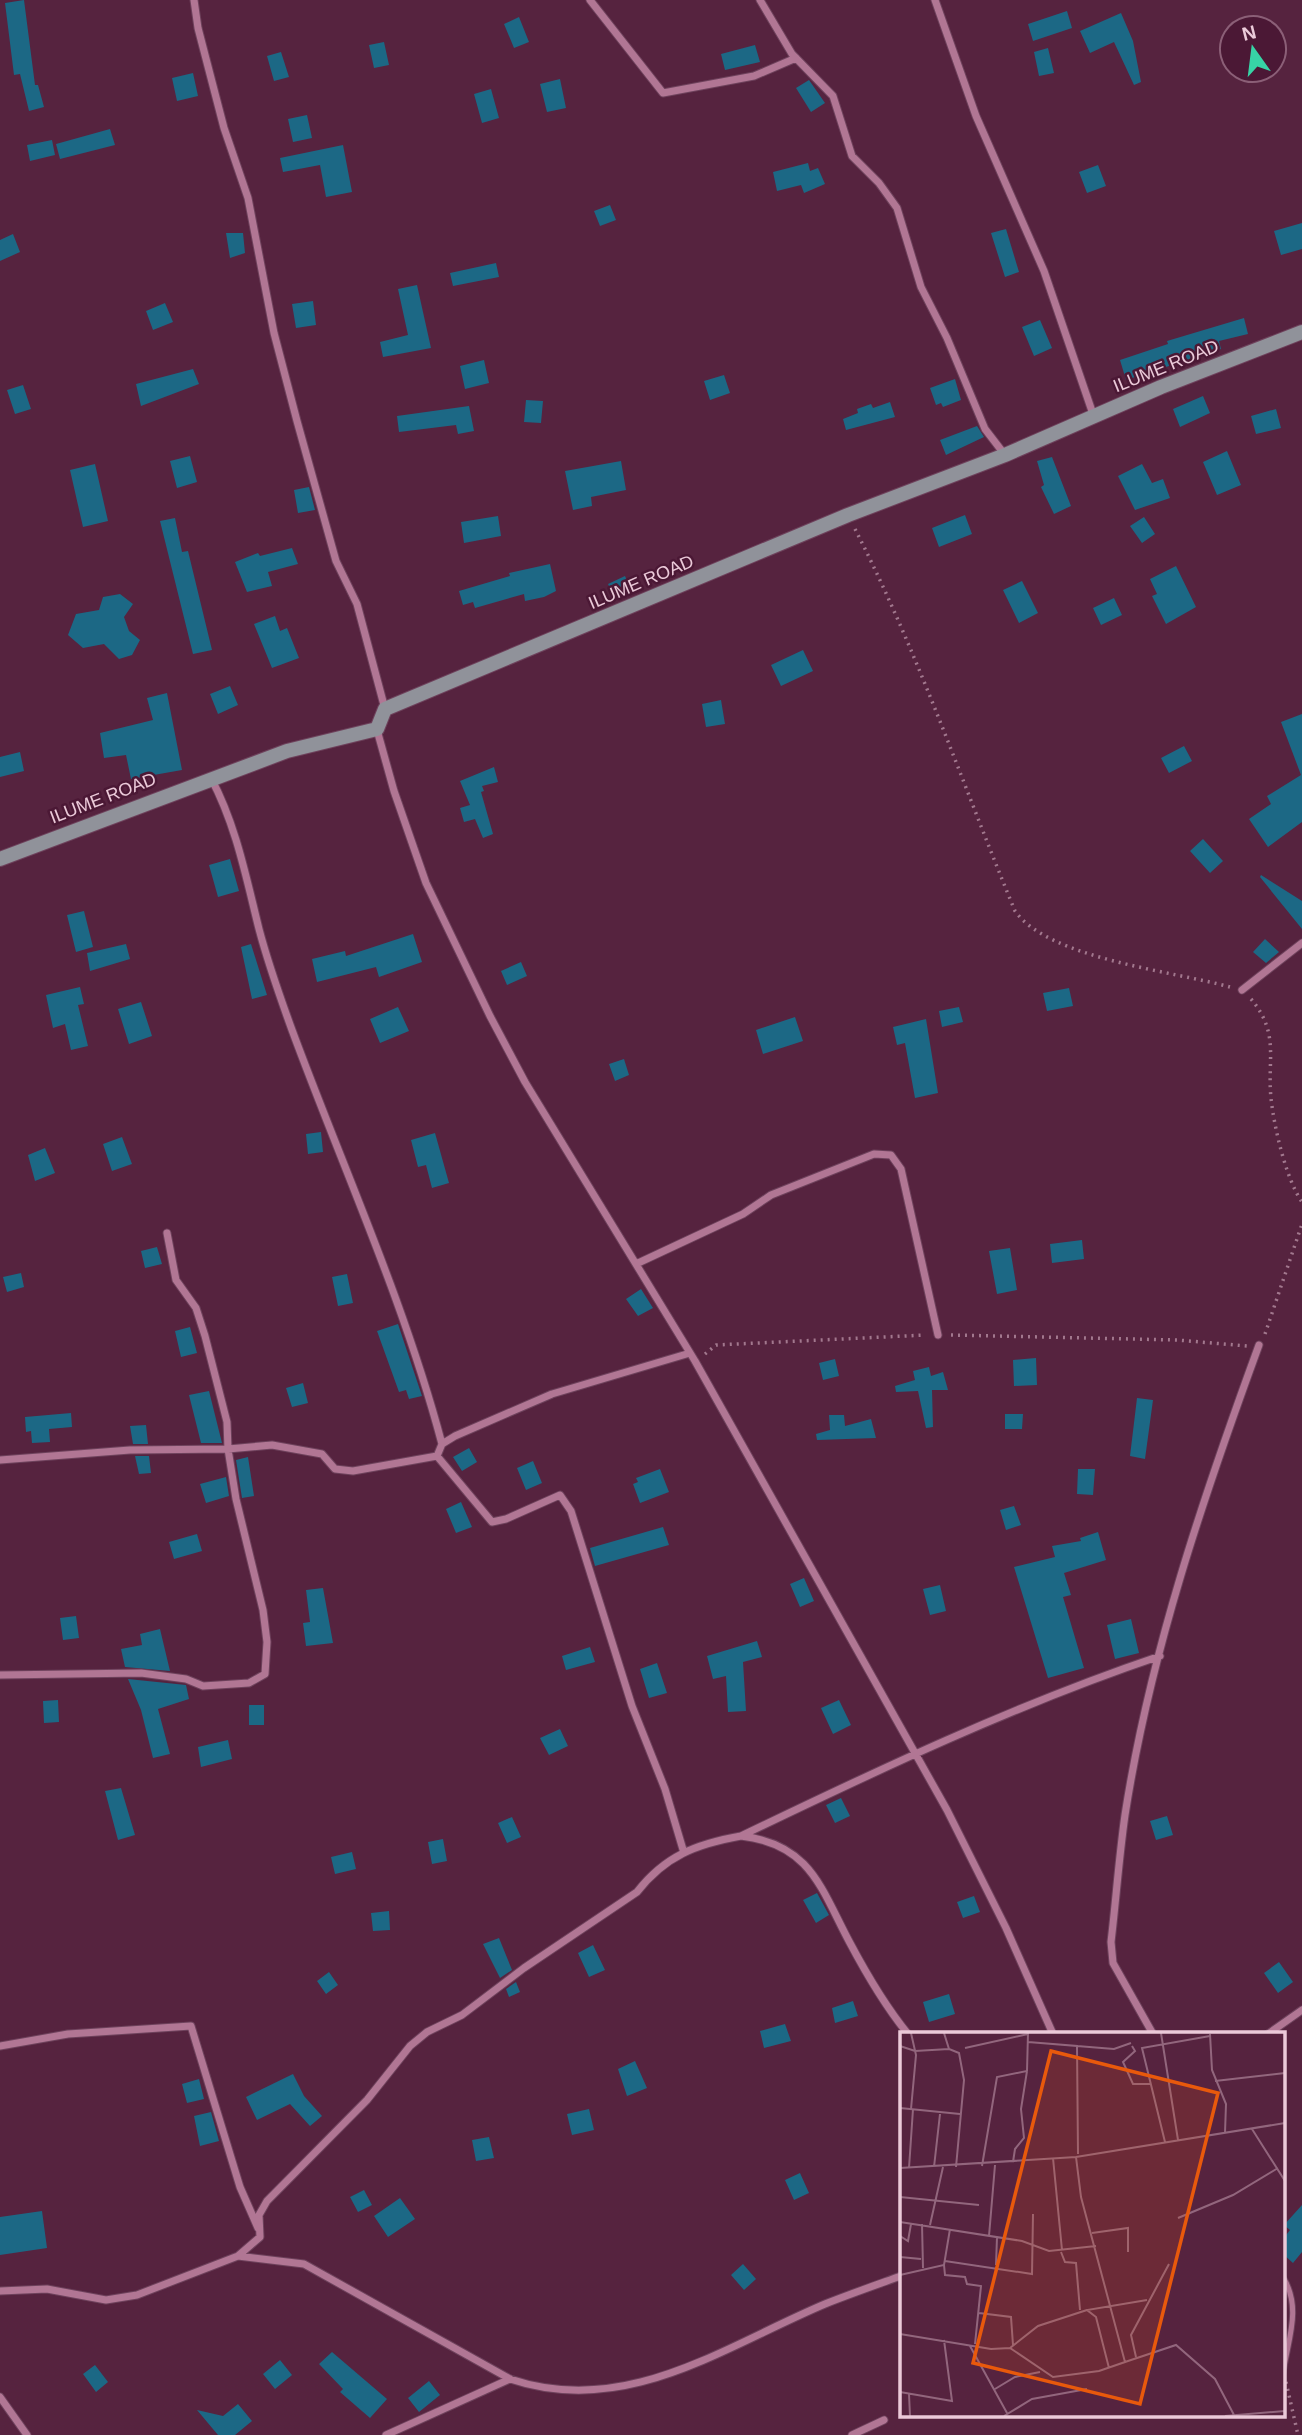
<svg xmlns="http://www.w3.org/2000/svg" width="1302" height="2435" font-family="Helvetica,sans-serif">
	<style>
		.building { fill: #1c6885 }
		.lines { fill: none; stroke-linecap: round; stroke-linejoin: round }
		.lane-casing { stroke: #6e425c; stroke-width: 7 }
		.street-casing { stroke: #6e425c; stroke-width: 9 }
		.secondary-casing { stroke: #6e425c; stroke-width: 16 }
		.path { stroke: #a2788e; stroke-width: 3.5; stroke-dasharray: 2 5; stroke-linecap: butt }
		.lane { stroke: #b17694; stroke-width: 5 }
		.street { stroke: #b17694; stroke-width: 7 }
		.secondary { stroke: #90929a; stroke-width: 14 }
		.labels { text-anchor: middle; stroke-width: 5; stroke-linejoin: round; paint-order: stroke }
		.street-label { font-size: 18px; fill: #ebcad9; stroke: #4b1835 }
		.inset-road { fill: none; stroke: #92667d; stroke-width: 2 }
		.view { fill: #e8590c; fill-opacity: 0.15; stroke: #e8590c; stroke-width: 3.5 }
		.inset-edge { fill: none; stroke: #ebcad9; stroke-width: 3.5 }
	</style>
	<rect width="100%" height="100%" fill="#56233f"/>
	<path class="building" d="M24 0 35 85H38L44 107 29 111 20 74 14 75 5 3Z
		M1067 11 1072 28 1033 41 1028 24Z
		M1121 13 1133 41 1141 82 1134 85 1114 42 1090 53 1080 31Z
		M519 17 529 42 514 48 504 24Z
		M384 42 389 65 374 68 369 45Z
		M755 45 760 62 725 70 721 54Z
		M1048 48 1054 73 1039 76 1034 52Z
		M281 52 289 77 274 81 267 56Z
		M193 73 198 96 177 101 172 78Z
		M560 79 566 108 547 112 540 84Z
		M809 80 825 103 811 112 796 88Z
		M491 89 499 118 482 123 474 94Z
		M307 115 312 138 293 142 288 119Z
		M110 129 115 145 60 159 56 144Z
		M52 140 55 155 30 161 27 145Z
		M343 145 352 192 326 197 320 165 283 172 280 158Z
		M808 163 810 171 818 168 825 184 804 193 801 185 777 191 773 172Z
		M1098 165 1106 186 1087 193 1079 172Z
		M610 205 616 220 600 226 594 211Z
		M1302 223V249L1281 255 1274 231Z
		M1006 229 1019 272 1005 277 991 233Z
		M226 233H243L245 253 230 258Z
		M13 234 20 252 0 261V240Z
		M496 263 499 277 453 286 450 273Z
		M417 285 431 348 383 357 380 342 408 335 398 289Z
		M313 301 316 325 296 328 292 304Z
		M165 303 173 322 153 330 146 311Z
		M1244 318 1248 334 1219 341 1221 349 1126 380 1120 360 1168 344 1167 341Z
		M1040 320 1052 348 1034 356 1022 327Z
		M484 360 489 383 465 389 460 366Z
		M193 369 199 384 141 406 136 384Z
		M724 375 730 393 710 400 704 381Z
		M955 379 961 400 943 407 941 403 936 405 930 388Z
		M23 385 31 409 15 414 7 390Z
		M1203 396 1210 413 1180 427 1173 409Z
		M526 400 543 401 541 423 524 422Z
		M890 402 895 417 846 430 843 419 858 413 857 409 871 404 873 408Z
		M469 406 474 431 458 434 456 425 399 432 397 416Z
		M1276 409 1281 428 1256 434 1251 416Z
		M977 426 984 437 946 455 940 440Z
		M1227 451 1241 485 1217 495 1203 462Z
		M190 456 197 482 177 488 170 461Z
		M1052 457 1071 506 1054 514 1041 487 1044 485 1037 461Z
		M621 461 626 490 591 497 592 506 573 510 565 471Z
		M95 464 108 521 83 527 70 470Z
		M1142 464 1152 483 1163 479 1170 498 1135 510 1118 476Z
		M309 487 315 510 298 513 294 490Z
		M965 515 972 534 939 547 932 528Z
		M498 516 501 536 464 543 461 522Z
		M1144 517 1155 534 1142 543 1130 526Z
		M175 518 182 552 188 551 212 650 193 654 160 521Z
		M292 548 298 564 268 572 272 586 247 592 235 562 258 553 260 556Z
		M550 564 556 591 544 597 525 601 524 594 475 608 473 602 463 605 459 591 510 576 509 573Z
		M1176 566 1196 607 1166 624 1152 596 1157 594 1150 579Z
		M625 576 631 590 615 598 608 584Z
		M1022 581 1038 613 1019 623 1003 590Z
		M120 594 133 604 124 617 129 631 140 640 132 655 119 659 104 644 83 648 68 635 76 614 99 610 103 597Z
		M1114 598 1122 615 1101 625 1093 608Z
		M275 616 280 631 287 628 299 658 272 668 254 624Z
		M803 650 813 671 781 686 771 665Z
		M230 686 238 705 218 714 210 694Z
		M167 693 182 770 131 779 126 755 104 758 100 733 153 720 147 698Z
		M721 700 725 724 706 727 702 704Z
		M1302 714V822L1268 847 1249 819 1271 804 1267 796 1301 775 1281 722Z
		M1184 746 1192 761 1169 773 1161 758Z
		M20 752 24 771 0 777V757Z
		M494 767 498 782 482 786 484 791 481 792 493 834 483 838 475 819 464 822 460 808 470 805 460 781Z
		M1203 839 1223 861 1210 873 1190 851Z
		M230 859 239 891 218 897 209 865Z
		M1261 875 1302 901V929L1260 877Z
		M84 911 93 947 76 952 67 915Z
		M413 934 422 962 379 977 376 967 317 982 312 959 345 951 346 956Z
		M1265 939 1279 952 1266 963 1253 952Z
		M126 944 130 959 90 971 87 953Z
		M251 944 267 995 252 999 241 947Z
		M521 962 527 976 507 985 501 971Z
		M80 987 84 1004 78 1005 88 1046 71 1050 65 1024 53 1028 46 995Z
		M1069 988 1073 1006 1047 1011 1043 993Z
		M141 1002 152 1036 129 1044 118 1009Z
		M398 1007 409 1031 380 1043 370 1019Z
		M959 1007 963 1022 942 1027 939 1011Z
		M795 1017 803 1041 763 1054 756 1030Z
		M926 1019 938 1093 915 1098 905 1043 897 1045 893 1027Z
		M624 1059 629 1075 615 1081 609 1064Z
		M321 1132 323 1152 308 1154 306 1134Z
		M435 1133 449 1183 432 1188 426 1165 418 1167 411 1140Z
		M122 1137 132 1164 112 1171 103 1144Z
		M45 1148 55 1173 35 1181 28 1155Z
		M1082 1240 1084 1259 1052 1263 1050 1244Z
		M157 1247 162 1264 145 1268 141 1251Z
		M1010 1248 1017 1290 997 1294 989 1251Z
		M21 1273 24 1287 7 1292 3 1277Z
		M347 1274 353 1303 338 1306 332 1277Z
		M641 1289 653 1308 638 1316 626 1299Z
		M398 1324 422 1396 409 1399 406 1390 399 1392 377 1331Z
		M190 1327 197 1353 181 1357 175 1331Z
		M1036 1358 1037 1385 1014 1386 1013 1360Z
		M835 1359 839 1376 823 1380 819 1363Z
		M929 1367 931 1376 943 1372 948 1390H932L933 1427 926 1428 918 1391 896 1392 895 1386 915 1380 913 1371Z
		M303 1383 308 1403 292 1407 286 1388Z
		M209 1391 222 1443H201L189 1395Z
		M1137 1398 1153 1400 1145 1459 1130 1456Z
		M71 1413 72 1427 49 1429 50 1442 32 1443 31 1431 26 1432 25 1417Z
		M1005 1414H1023L1022 1429H1005Z
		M829 1415H844L845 1426 871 1419 876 1438 817 1440 816 1434 830 1430Z
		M146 1425 148 1444H133L130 1426Z
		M469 1448 477 1462 462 1471 453 1457Z
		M135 1456H149L151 1473 139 1474Z
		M248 1457 254 1496 242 1498 236 1460Z
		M533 1461 542 1483 526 1490 517 1468Z
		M660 1469 669 1492 640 1503 633 1484 638 1482 636 1478Z
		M1078 1469H1095L1093 1495 1077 1494Z
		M226 1477 229 1496 206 1503 200 1484Z
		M461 1502 472 1527 456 1533 446 1509Z
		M1014 1506 1021 1525 1006 1530 1000 1510Z
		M663 1527 669 1545 595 1566 590 1548Z
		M1098 1532 1106 1560 1064 1573 1071 1595 1063 1597 1084 1668 1048 1678 1014 1567 1055 1557 1052 1546 1081 1541 1080 1538Z
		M197 1534 202 1551 174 1559 169 1542Z
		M804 1578 814 1601 800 1607 790 1584Z
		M940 1585 946 1611 930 1615 923 1589Z
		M323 1588 333 1643 306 1646 303 1623 310 1622 306 1590Z
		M76 1616 79 1638 63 1640 60 1618Z
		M1131 1619 1139 1653 1115 1659 1107 1625Z
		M160 1629 170 1671 125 1667 121 1649 142 1645 140 1634Z
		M757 1641 762 1657 743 1662 746 1711 728 1712 726 1676 713 1679 707 1656Z
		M590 1647 595 1662 566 1670 562 1656Z
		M657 1663 667 1693 649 1698 640 1669Z
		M128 1679 186 1685 189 1699 158 1709 170 1754 153 1758 141 1710Z
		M58 1700 59 1722 44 1723 43 1701Z
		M839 1700 851 1725 833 1734 821 1708Z
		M249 1705H264V1725H249Z
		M560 1729 568 1746 549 1755 540 1738Z
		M228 1740 232 1759 201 1767 198 1747Z
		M121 1788 135 1835 118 1840 105 1791Z
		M841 1798 850 1816 835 1823 826 1805Z
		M1167 1816 1173 1835 1156 1840 1150 1821Z
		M512 1817 521 1837 507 1843 498 1823Z
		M443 1839 447 1861 432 1864 428 1842Z
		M352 1852 356 1869 335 1874 331 1857Z
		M817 1893 829 1915 816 1923 803 1900Z
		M974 1896 980 1912 963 1918 957 1902Z
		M389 1911 390 1930 373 1931 371 1913Z
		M499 1938 512 1970 500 1978 483 1944Z
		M593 1945 605 1970 589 1977 578 1953Z
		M1279 1962 1293 1982 1278 1993 1264 1973Z
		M329 1972 338 1985 326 1994 317 1981Z
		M516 1982 520 1992 509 1997 506 1989Z
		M949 1994 955 2014 929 2022 923 2002Z
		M853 2001 858 2016 835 2023 832 2008Z
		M785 2024 791 2041 764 2048 760 2031Z
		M635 2061 647 2088 627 2096 618 2069Z
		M293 2074 304 2096 322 2116 310 2126 290 2104 257 2120 246 2097Z
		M199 2079 204 2099 187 2103 182 2084Z
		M589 2109 594 2130 572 2135 567 2114Z
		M211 2112 219 2141 200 2146 194 2116Z
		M489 2137 494 2158 476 2161 472 2140Z
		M800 2173 809 2193 794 2200 785 2180Z
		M364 2190 372 2205 358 2212 350 2197Z
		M400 2198 415 2219 388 2237 374 2216Z
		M1302 2205V2252L1293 2263 1283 2254V2239L1290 2230 1284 2225Z
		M42 2211 47 2248 0 2255V2217Z
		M743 2264 756 2279 744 2290 731 2275Z
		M332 2352 387 2399 370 2418 340 2392 343 2389 319 2364Z
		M280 2360 292 2375 275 2389 263 2374Z
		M95 2365 108 2382 96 2392 83 2374Z
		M429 2381 440 2395 419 2412 408 2398Z
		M238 2404 252 2421 235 2435H218L197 2410 223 2416Z"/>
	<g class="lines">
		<g class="lane-casing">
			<path id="lane" d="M1283 2277C1302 2308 1288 2339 1283 2373"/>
		</g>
		<g class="street-casing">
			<path id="street" d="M194 0 198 28 224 128 248 198 274 333 297 421 336 561 357 604 385 709
				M590 0 663 93 754 76 796 58
				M760 0 792 54 833 96 852 156 879 183 897 208 921 287 947 338 985 429 1005 455
				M935 0 976 116 1044 271 1094 417
				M377 730 394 791 426 883 490 1016 525 1082 695 1361 947 1810 1006 1928 1053 2034
				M211 778C236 825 246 877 259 929 268 963 280 997 292 1030 343 1168 404 1301 442 1444
				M1242 990 1302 943
				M636 1264 743 1214 771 1195 874 1154 891 1155 901 1169 938 1335
				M437 1456 492 1522 506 1519 560 1495 571 1511 632 1706 665 1789 684 1853
				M0 1460 130 1450 228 1449 272 1445 322 1454 335 1469 353 1471 437 1456 442 1444 455 1436 552 1394 690 1353
				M0 1675 141 1673 186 1679 203 1686 249 1683 265 1674 267 1642 263 1610 236 1499 228 1449 227 1422 205 1336 196 1308 176 1280 167 1233
				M908 2034C885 2006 867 1975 850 1943 821 1889 811 1844 741 1836 878 1770 1015 1705 1160 1656
				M1153 2034 1113 1963 1111 1942C1116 1900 1119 1857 1125 1815 1150 1654 1203 1498 1259 1345
				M1268 2034 1302 2010
				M0 2046 68 2034 191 2026 240 2187 258 2228
				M238 2256 260 2237 259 2215 267 2201 367 2100 410 2046 427 2032 462 2015 524 1968 637 1892C665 1856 696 1844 741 1836
				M0 2291 47 2289 106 2300 137 2295 238 2256 304 2264 510 2379C626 2418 723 2347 825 2304 850 2294 876 2285 901 2276
				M0 2397 27 2435
				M386 2435 510 2379
				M852 2435 884 2420"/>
		</g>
		<g class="secondary-casing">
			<path id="secondary" d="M0 859 287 751 377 729 385 709 848 515 1005 455 1161 387 1302 332"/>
		</g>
		<path class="path" d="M855 529C918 652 962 783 1015 911 1049 959 1173 971 1230 987
			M1251 999C1280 1033 1267 1060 1271 1098 1274 1127 1286 1179 1302 1202
			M1265 1334 1302 1224
			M951 1335 1177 1340 1247 1346
			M705 1354 716 1345 925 1335
			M1286 2382 1298 2435"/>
		<use href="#lane" class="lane"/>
		<use href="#street" class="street"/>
		<use href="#secondary" class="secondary"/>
	</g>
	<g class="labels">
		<g class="street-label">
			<text transform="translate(1166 366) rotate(-22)" y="6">ILUME ROAD</text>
			<text transform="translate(641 582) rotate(-23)" y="6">ILUME ROAD</text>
			<text transform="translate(103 798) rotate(-21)" y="6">ILUME ROAD</text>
		</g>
	</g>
	<g transform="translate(900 2032)">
		<rect width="385" height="385" fill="#56233f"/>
		<path class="inset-road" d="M44 1 49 17 59 21 64 48 56 135M261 1 278 108M310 2 312 38 326 72 325 101M128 10 177 14 178 122M0 14 15 19 49 17M177 14 214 17 231 11M232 14 235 19 223 30 233 52H251M65 16 128 2M315 49 385 41M0 76 60 82M11 77 16 23 11 1M352 97 385 149M265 110 242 16 310 4M153 126 162 218M113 130 115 117 124 106 121 77 127 39M82 134 97 45 127 39 128 1M34 135 40 82M0 136 176 125 385 91M9 136 13 77M0 165 79 173M278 186 333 163 378 136M0 190 122 209 149 219 196 214M22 192 23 236M30 193 43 135M192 201 228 196V220M0 204 8 209 11 192M89 204 95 133M161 220 165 230 176 231 180 278M0 225 21 227M45 229 132 242 133 182M44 233 45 243 65 245 67 252 81 254 75 312M96 233 97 205M0 243 44 233 50 197M0 252V300M79 281 111 285 113 313M0 302 91 317 110 316 153 345 199 339 225 330 181 165 176 125M70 314 107 381M110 316 138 294 187 278M236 325 231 303 269 232M225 330 276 313 315 347 334 383M209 336 196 285 187 278 247 268M95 357 115 345 140 340M0 360 52 369 44 308M9 362 10 384M104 384 132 367 187 357M325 384 385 379"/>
		<path class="view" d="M151 19 318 61 240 372 73 331Z"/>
		<rect width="385" height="385" class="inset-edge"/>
	</g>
	<g transform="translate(1253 49) rotate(346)"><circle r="33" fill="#4b1835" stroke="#8b5f77" stroke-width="2"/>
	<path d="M0-5L12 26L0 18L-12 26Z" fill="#37d4a6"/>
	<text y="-10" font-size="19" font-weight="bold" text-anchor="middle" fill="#ebcad9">N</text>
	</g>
</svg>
